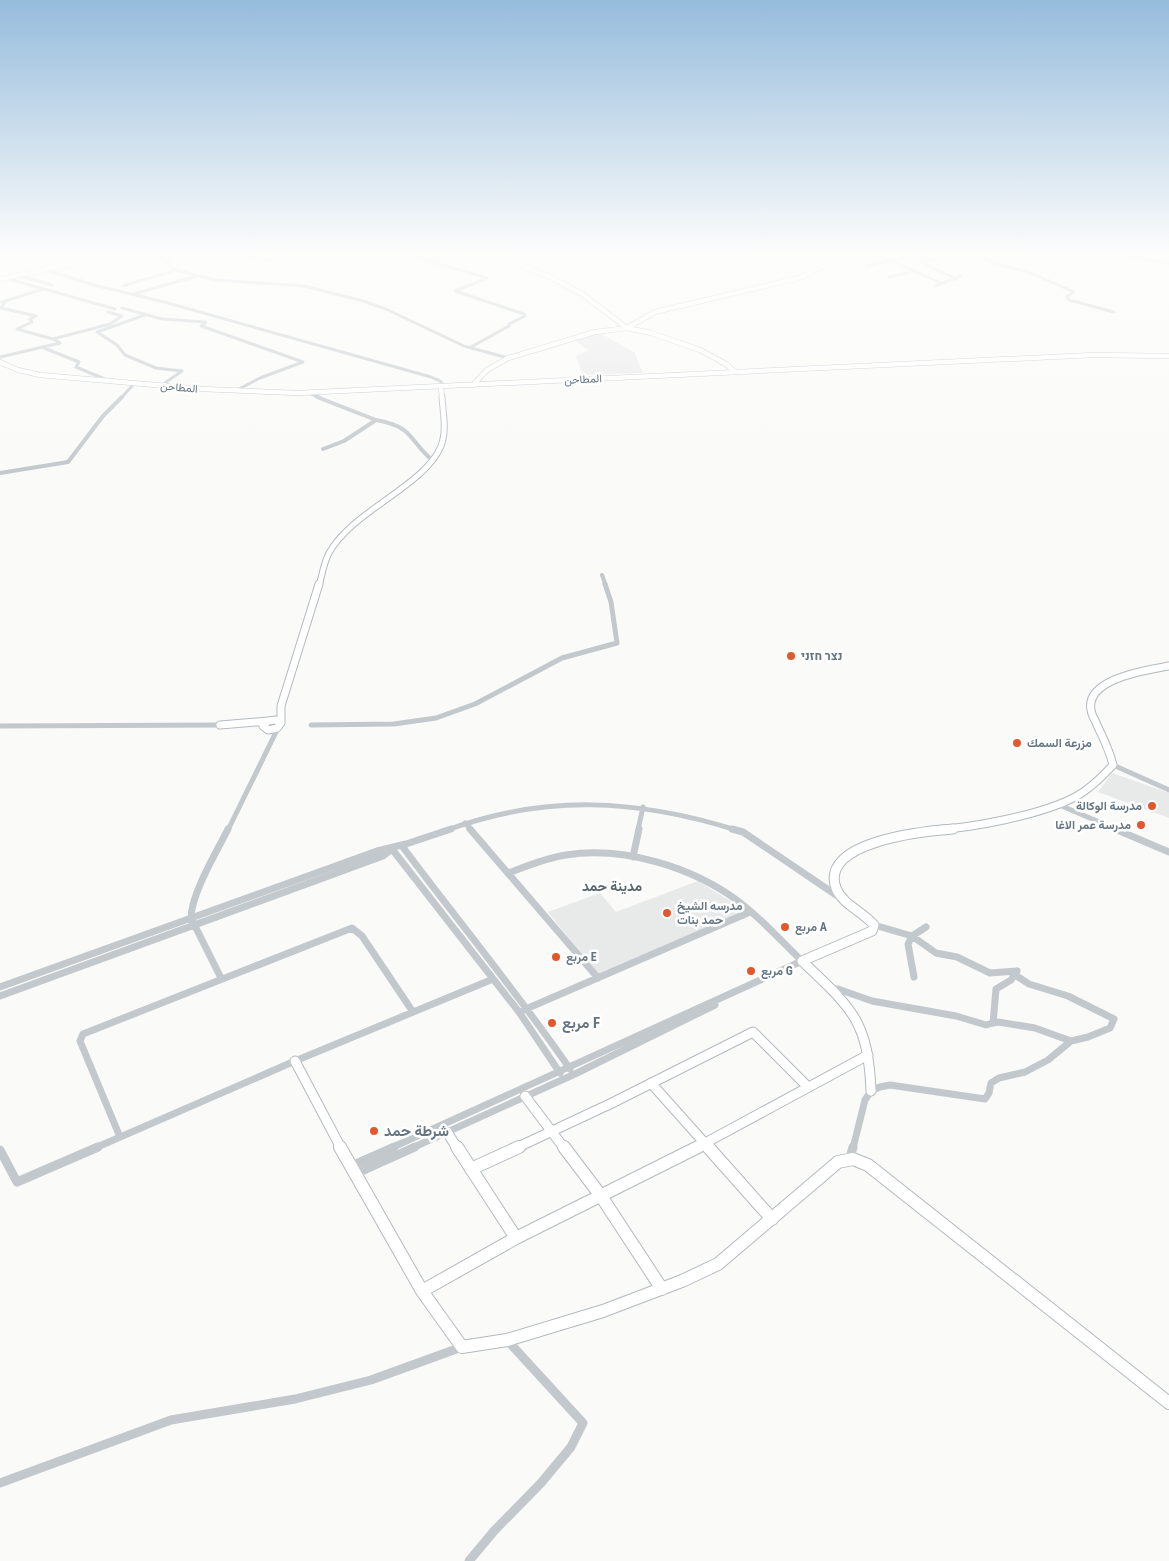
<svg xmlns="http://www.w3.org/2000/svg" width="1169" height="1561" font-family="'Roboto Condensed',Vazirmatn,Heebo,sans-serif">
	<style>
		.built { fill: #e8e9e9 }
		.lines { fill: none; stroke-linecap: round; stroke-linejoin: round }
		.secondary-far4-casing { stroke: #b3babf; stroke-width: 5.5 }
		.secondary-far3-casing { stroke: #b3babf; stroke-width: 7 }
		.secondary-far2-casing { stroke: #b3babf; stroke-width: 9 }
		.secondary-far1-casing { stroke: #b3babf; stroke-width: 11 }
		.secondary-casing { stroke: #b3babf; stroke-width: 14 }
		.street-far4 { stroke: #c3c8cc; stroke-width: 3 }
		.street-far3 { stroke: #c3c8cc; stroke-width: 4 }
		.street-far2 { stroke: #c3c8cc; stroke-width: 5 }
		.street-far1 { stroke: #c3c8cc; stroke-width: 7 }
		.street { stroke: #c3c8cc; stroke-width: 9 }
		.secondary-far4 { stroke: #fff; stroke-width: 4.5 }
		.secondary-far3 { stroke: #fff; stroke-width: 5 }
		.secondary-far2 { stroke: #fff; stroke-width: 7 }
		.secondary-far1 { stroke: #fff; stroke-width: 9 }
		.secondary { stroke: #fff; stroke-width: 12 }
		.poi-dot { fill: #e4572e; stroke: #fff; stroke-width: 2 }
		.labels { text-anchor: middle; stroke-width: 5; stroke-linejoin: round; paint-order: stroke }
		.far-street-label { font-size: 11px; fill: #657683; stroke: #fff }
		.poi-label { font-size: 12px; font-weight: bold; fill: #657683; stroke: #fff; text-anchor: start }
		.neighbourhood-label { font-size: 14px; font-weight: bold; fill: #57646e; stroke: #fff }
		.near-poi-label { font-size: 15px; font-weight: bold; fill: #657683; stroke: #fff; text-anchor: start }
	</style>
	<rect width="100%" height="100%" fill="#fafaf8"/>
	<path class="built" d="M935 253H970L986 261 956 264Z
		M600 333 634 352 643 373 583 375 576 356 589 350 575 341Z
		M1112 773 1169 793V818L1098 792Z
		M698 881 738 906 740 913 598 975 548 912 600 893 616 912Z"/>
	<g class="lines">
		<g class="secondary-far4-casing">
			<path id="secondary-far4" d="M493 253 552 278 582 294 627 328 651 333 700 350 726 364 735 372
				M785 253 824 266
				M0 279 120 253
				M0 362 18 370 40 375 202 389 298 393 1093 355 1169 356
				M473 385 487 370 508 358 595 332 627 328 655 312 799 278 833 261 857 253
				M441 387 442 398"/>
		</g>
		<g class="secondary-far3-casing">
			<path id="secondary-far3" d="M319 586C322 575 324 562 329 553 353 510 425 486 441 446 447 430 443 413 442 397"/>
		</g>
		<g class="secondary-far2-casing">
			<path id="secondary-far2" d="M276 720 281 723 277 728 268 730 263 726 268 721Z
				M281 722V706L319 584
				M220 725 268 721
				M933 830C972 828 1041 815 1075 797 1090 789 1102 777 1113 765 1110 751 1103 738 1097 725 1096 721 1093 718 1092 714 1080 679 1147 670 1169 666"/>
		</g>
		<g class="secondary-far1-casing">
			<path id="secondary-far1" d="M295 1061 341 1148
				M651 1083 709 1148
				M871 1091C868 1019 851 1008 802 961L872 931 874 925C863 912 842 904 836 888 819 841 926 831 953 829
				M525 1096 564 1148
				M447 1132 457 1148
				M516 1148 612 1103 753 1032 808 1087
				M696 1148 868 1055"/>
		</g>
		<g class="secondary-casing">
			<path id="secondary" d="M340 1147 422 1291 462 1347 507 1340 603 1311 682 1281 718 1264 838 1162 853 1159 868 1165 1169 1403
				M457 1147 516 1238
				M564 1147 601 1196 662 1289
				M708 1147 772 1219
				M471 1169 519 1147
				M422 1291 516 1238 698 1147"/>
		</g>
		<path class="street-far4" d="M142 253 168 260V264L176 270 216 280 304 286 363 301 386 309 464 346 508 358
			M232 253 268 260 296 253
			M380 253 413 256 487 278 455 291 524 314 525 316 509 324V326L471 347
			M874 253 941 283
			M918 253 939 259 920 262 957 279
			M972 253 994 263 1036 275 1074 292 1067 296 1069 300 1114 312
			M1106 253 1169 263
			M432 260 464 253
			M867 266 909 256 900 253
			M47 270 94 285 168 303 431 377 440 381 445 386
			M20 276 52 285
			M889 277 914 271
			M5 278 115 309
			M123 286 176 270
			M935 286 961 276
			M134 294 197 276
			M2 302 43 289
			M122 308 162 319 206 322 201 326 303 362 260 378 237 390
			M145 315 97 332 117 345 125 355 156 368 182 371 162 385
			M53 339 110 324 122 316 108 312
			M44 348 79 362 76 367 107 380
			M0 357 60 343 53 339 17 329 32 322 30 319 36 316 1 308 5 302
			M306 392 321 398
			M121 398 134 384"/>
		<path class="street-far3" d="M317 397 376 420 344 441 323 449
			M376 420C414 427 407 438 432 460
			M0 473 68 462 103 416 122 397
			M602 575 606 586"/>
		<path class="street-far2" d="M311 725 394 724 436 718 475 704 562 658 617 643 611 602 605 584
			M0 726 220 725
			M1113 765 1169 790
			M1057 804 1118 830
			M465 823 471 830
			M228 830 278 728
			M447 830C546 794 637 799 736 830
			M638 830 643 807"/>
		<path class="street-far1" d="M470 829 598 978
			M732 829 743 832 839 897
			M1115 829 1169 852
			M402 846C458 921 517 992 570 1069
			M392 849 519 1012 560 1073
			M633 857 639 829
			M508 873C527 866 546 858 566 855 624 846 692 867 738 901 762 919 781 941 802 961
			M874 925 912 936 936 953 957 957 990 973 1017 971
			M914 977 908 944 912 936 926 927
			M221 978 191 918C191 894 217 851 228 829
			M0 987 377 851 406 844 451 829
			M832 989H838L872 1001 956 1016 986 1025 993 1023 996 989 1011 980 1017 971
			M0 996 383 856 392 849
			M519 1012 750 912
			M993 1023 998 1022 1035 1028 1071 1041
			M120 1137 80 1041 83 1034 352 928 362 936 413 1012
			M95 1148 295 1061 493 979
			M391 1148 802 961
			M412 1148 575 1074 715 1005
			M853 1148 865 1100 871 1091 880 1087 890 1085 985 1099 989 1093 991 1083 999 1078 1025 1072 1048 1060 1071 1041 1088 1037 1110 1028 1114 1019 1068 996 1029 984 1015 975"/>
		<path class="street" d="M0 1150 17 1182 98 1147
			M850 1158 853 1147
			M351 1166 394 1147
			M355 1174 415 1147
			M0 1483 171 1420 295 1399 371 1380 462 1347
			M469 1561 494 1531 541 1483 571 1447 583 1423 507 1340"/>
		<use href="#secondary-far4" class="secondary-far4"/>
		<use href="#secondary-far3" class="secondary-far3"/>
		<use href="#secondary-far2" class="secondary-far2"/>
		<use href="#secondary-far1" class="secondary-far1"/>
		<use href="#secondary" class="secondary"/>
	</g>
	<linearGradient id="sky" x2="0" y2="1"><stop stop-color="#96bcdc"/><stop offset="0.54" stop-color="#fdfdfc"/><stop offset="1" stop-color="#fdfdfc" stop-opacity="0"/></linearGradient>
	<rect width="1169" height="471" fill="url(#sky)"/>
	<g class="poi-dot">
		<circle cx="791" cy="656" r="5"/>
		<circle cx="1017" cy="743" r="5"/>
		<circle cx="1152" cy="806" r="5"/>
		<circle cx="1141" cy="825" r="5"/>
		<circle cx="667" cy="913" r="5"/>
		<circle cx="785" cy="927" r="5"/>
		<circle cx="556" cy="957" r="5"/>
		<circle cx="751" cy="971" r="5"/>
		<circle cx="552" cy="1023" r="5"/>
		<circle cx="374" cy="1131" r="5"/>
	</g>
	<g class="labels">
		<g class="far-street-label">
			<text transform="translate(583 379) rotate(-3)" y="4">المطاحن</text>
			<text transform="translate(179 387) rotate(5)" y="4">المطاحن</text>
		</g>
		<g class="poi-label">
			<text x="801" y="660">נצר חזני</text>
			<text x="1027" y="747">مزرعة السمك</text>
			<text x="1142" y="810" text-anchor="end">مدرسة الوكالة</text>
			<text x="1131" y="829" text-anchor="end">مدرسة عمر الاغا</text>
			<text x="677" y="910">مدرسه الشيخ<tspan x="677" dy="14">حمد بنات</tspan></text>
			<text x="795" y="931">مربع A</text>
			<text x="566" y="961">مربع E</text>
			<text x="761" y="975">مربع G</text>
		</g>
		<g class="neighbourhood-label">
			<text x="612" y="891">مدينة حمد</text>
		</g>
		<g class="near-poi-label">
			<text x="562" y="1028">مربع F</text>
			<text x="384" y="1136">شرطة حمد</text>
		</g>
	</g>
</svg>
